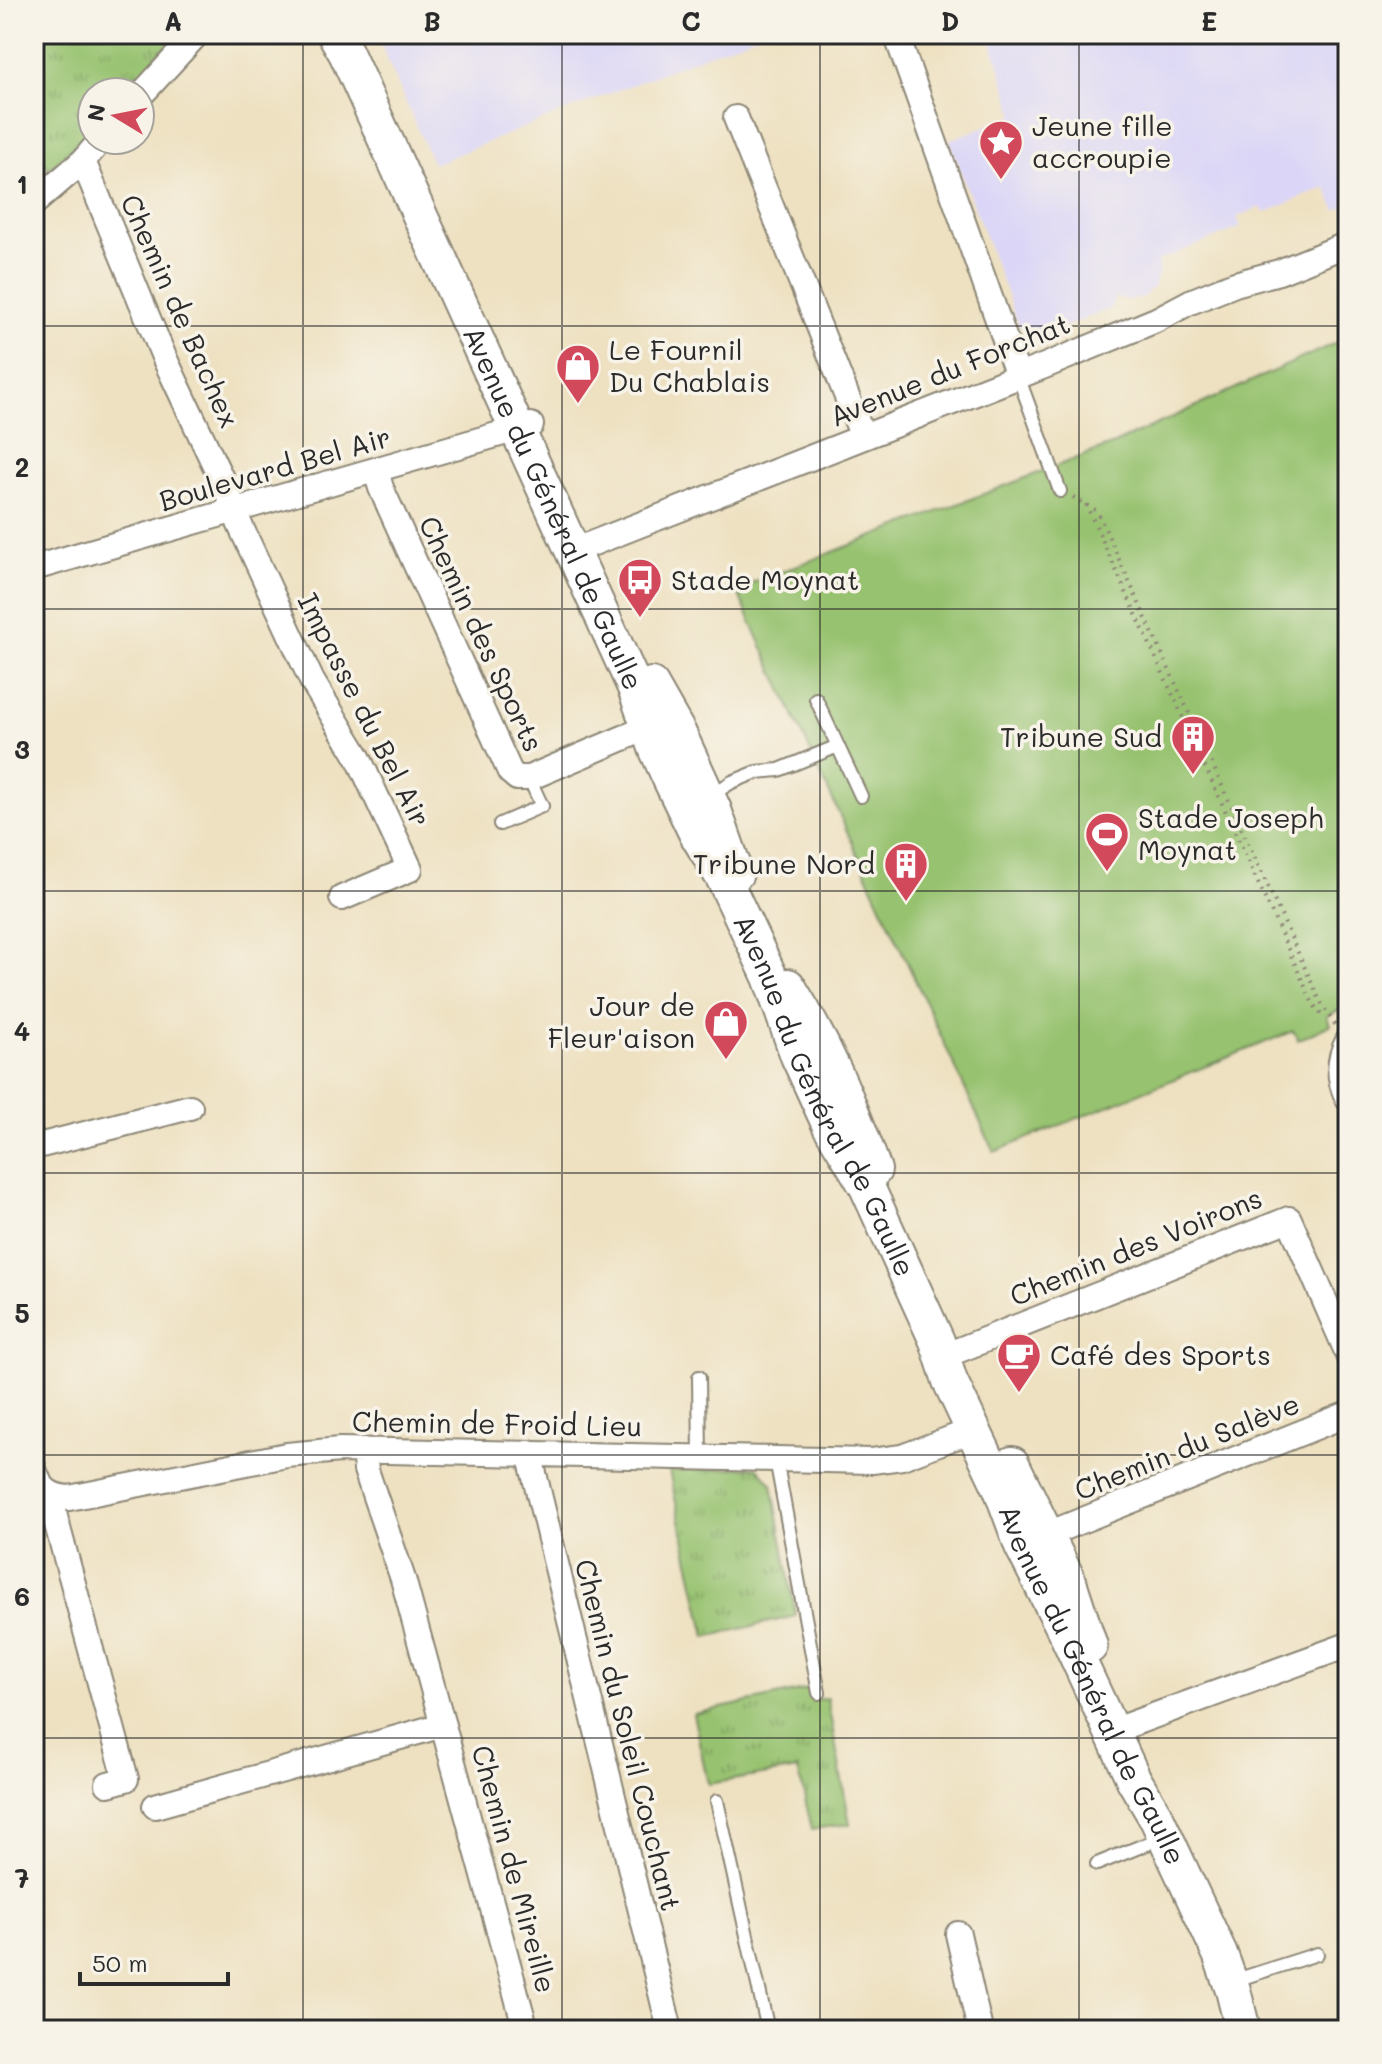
<svg xmlns="http://www.w3.org/2000/svg" width="1382" height="2064" font-family="Mali,sans-serif">
	<style>
		.built { fill: #dbd6f7 }
		.grass { fill: url(#grass-tufts); stroke: #61764e; stroke-width: 2 }
		.pitch { fill: #97c270; stroke: #61764e; stroke-width: 2 }
		.lines { fill: none; stroke-linecap: round; stroke-linejoin: round }
		.service-casing { stroke: #8c8676; stroke-width: 16 }
		.minor-casing { stroke: #8c8676; stroke-width: 28 }
		.secondary-casing { stroke: #8c8676; stroke-width: 38 }
		.path { stroke: #8c8676; stroke-width: 4; stroke-dasharray: 2 6; stroke-linecap: butt }
		.service { stroke: #fff; stroke-width: 12 }
		.minor { stroke: #fff; stroke-width: 24 }
		.secondary { stroke: #fff; stroke-width: 34 }
		.grid { fill: none; stroke: #2b2b2b; stroke-width: 2; stroke-opacity: 0.55 }
		.labels { text-anchor: middle; stroke-width: 7; stroke-linejoin: round; paint-order: stroke }
		.poi-label { font-size: 28px; fill: #2b2b2b; stroke: #f7f3e8; text-anchor: start }
		.street-label { font-size: 28px; fill: #2b2b2b; stroke: #f7f3e8 }
		.neatline { fill: none; stroke: #2b2b2b; stroke-width: 3 }
		.grid-label { font-size: 26px; text-anchor: middle; font-weight: bold; fill: #2b2b2b }
	</style>
	<defs>
		<pattern id="grass-tufts" width="24" height="20" patternUnits="userSpaceOnUse" patternTransform="scale(2)"><rect width="24" height="20" fill="#97c270"/><path d="M3 7l-1-3M5 7V3M7 7l1-3M15 17l-1-3M17 17v-4M19 17l1-3" fill="none" stroke="#7b9e5c"/></pattern>
	</defs>
	<rect width="100%" height="100%" fill="#f7f3e8"/>
	<filter id="ink" filterUnits="userSpaceOnUse"><feTurbulence type="fractalNoise" baseFrequency=".0125" numOctaves="2"/><feDisplacementMap in="SourceGraphic" scale="16" xChannelSelector="R" yChannelSelector="G"/><feConvolveMatrix kernelMatrix="1 2 1 2 8 2 1 2 1" color-interpolation-filters="sRGB"/></filter>
	<filter id="wash" filterUnits="userSpaceOnUse"><feTurbulence type="fractalNoise" baseFrequency=".006" numOctaves="4" result="noise"/><feDisplacementMap in="SourceGraphic" scale="32" xChannelSelector="R" yChannelSelector="G"/><feGaussianBlur stdDeviation="1.8" result="paint"/><feColorMatrix in="noise" values="0 0 0 0 0 0 0 0 0 0 0 0 0 0 0 0 0 1.4 0 .05"/><feComposite in="paint" operator="in"/></filter>
	<g filter="url(#wash)">
		<rect width="100%" height="100%" fill="#eee1c1"/>
		<path class="built" d="M376 34H759L433 164Z
			M989 34H1348V206L1336 210 1326 187 1264 213 1261 207 1237 217 1241 227 1158 261 1159 270 1154 286 1142 298 1133 300 1115 298 1110 309 1044 335 1019 327 949 140 1015 115Z"/>
		<path class="grass" d="M34 34H186L128 92H92V129L49 169 34 145Z
			M757 1467 772 1484 796 1616 706 1637 669 1471Z
			M809 1689 812 1700 827 1698 850 1824 812 1829 798 1769 708 1784 693 1714Z"/>
		<path class="pitch" d="M1348 337V1006L1327 1016 1330 1025 1298 1040 1293 1031 994 1152 736 589 1114 444Z"/>
	</g>
	<g filter="url(#ink)">
		<g class="lines">
			<g class="service-casing">
				<path id="service" d="M1018 376 1060 491
					M816 699 861 796
					M711 795 732 782 757 772 779 770 838 746
					M500 824 542 806 529 778
					M699 1377 700 1458
					M776 1459 819 1693
					M717 1801 768 2030
					M1097 1864 1164 1837
					M1242 1978 1317 1954"/>
			</g>
			<g class="minor-casing">
				<path id="minor" d="M896 34 1018 376
					M140 96 197 34
					M736 118 863 437
					M83 161 164 357 227 491 240 525 312 681 358 757 410 869 342 898
					M34 203 83 161 101 140
					M376 471 381 488 510 772 517 778H529L649 727
					M573 551 1047 365 1156 320 1190 302 1235 284 1279 272 1348 244
					M34 568 531 425
					M1348 1041C1337 1061 1338 1079 1348 1099
					M34 1147 190 1107
					M959 1350 1289 1219 1348 1354
					M364 1450 366 1470 403 1579 526 2030
					M529 1453 670 2030
					M34 1469C41 1489 48 1496 69 1498L287 1455 340 1450 872 1461 902 1457 973 1430
					M34 1508 52 1497 55 1517 126 1779 108 1784
					M1048 1534 1348 1414
					M1112 1731 1348 1645
					M155 1806 443 1725
					M958 1934 980 2030"/>
			</g>
			<g class="secondary-casing">
				<g id="secondary">
					<path id="s1" d="M335 34 346 53 635 688 656 748 670 779 696 833 724 879 770 977 798 1056 830 1126 867 1187 937 1341 950 1381 1001 1489 1022 1546 1067 1635 1134 1780 1157 1819 1220 1954 1233 1990 1243 2030"/>
					<path d="M651 685 679 734 714 810 736 873"/>
					<path d="M788 986C827 1048 849 1102 874 1170"/>
					<path d="M1012 1464 1069 1582 1090 1646"/>
				</g>
			</g>
			<path class="path" d="M1073 497 1097 511 1320 1001 1335 1025
				M1086 504 1313 1004 1323 1017"/>
			<use href="#service" class="service"/>
			<use href="#minor" class="minor"/>
			<use href="#secondary" class="secondary"/>
		</g>
	</g>
	<path class="grid" d="M303 34V2030M562 34V2030M820 34V2030M1079 34V2030M34 326H1348M34 609H1348M34 891H1348M34 1173H1348M34 1455H1348M34 1738H1348"/>
	<defs>
		<g id="sight-pin" transform="scale(2.3)"><path d="M0 17L-7.5 6A9.5 9.5 0 1 1 7.5 6Z" fill="#d1495b" stroke="#f7f3e8"/><path d="M0-6L1.8-2.2L6-1.7L2.9 1.2L3.7 5.4L0 3.3L-3.7 5.4L-2.9 1.2L-6-1.7L-1.8-2.2Z" fill="#fff"/></g>
		<g id="shop-pin" transform="scale(2.3)"><path d="M0 17L-7.5 6A9.5 9.5 0 1 1 7.5 6Z" fill="#d1495b" stroke="#f7f3e8"/><path d="M-5-2.5h2.3a2.7 3.5 0 0 1 5.4 0H5L5.5 6h-11ZM-1.5-2.5h3a1.5 2.3 0 0 0-3 0Z" fill="#fff"/></g>
		<g id="bus-pin" transform="scale(2.3)"><path d="M0 17L-7.5 6A9.5 9.5 0 1 1 7.5 6Z" fill="#d1495b" stroke="#f7f3e8"/><path d="M-5-6H5V4H4V6H2V4H-2V6H-4V4H-5ZM-3.5-4V0h7V-4ZM-3.5 1.2v1.5H-2V1.2ZM2 1.2v1.5H3.5V1.2Z" fill="#fff"/></g>
		<g id="building-pin" transform="scale(2.3)"><path d="M0 17L-7.5 6A9.5 9.5 0 1 1 7.5 6Z" fill="#d1495b" stroke="#f7f3e8"/><path d="M-4-6H4V6H1V3H-1V6H-4ZM-2.5-4.3h1.7v1.8h-1.7ZM.8-4.3h1.7v1.8H.8ZM-2.5-1h1.7V.8h-1.7ZM.8-1h1.7V.8H.8Z" fill="#fff"/></g>
		<g id="stadium-pin" transform="scale(2.3)"><path d="M0 17L-7.5 6A9.5 9.5 0 1 1 7.5 6Z" fill="#d1495b" stroke="#f7f3e8"/><path d="M0-5a6.5 5 0 1 0 0 10a6.5 5 0 1 0 0-10ZM-3.5-1.8h7v3.6h-7Z" fill="#fff"/></g>
		<g id="cafe-pin" transform="scale(2.3)"><path d="M0 17L-7.5 6A9.5 9.5 0 1 1 7.5 6Z" fill="#d1495b" stroke="#f7f3e8"/><path d="M-5.5-4.5H6V0H3Q3 3.5 0 3.5H-2.5Q-5.5 3.5-5.5 0ZM3-3.2v2h1.7v-2ZM-6 4.5H4V6H-6Z" fill="#fff"/></g>
	</defs>
	<g fill-rule="evenodd">
		<use href="#sight-pin" x="1001" y="142"/>
		<use href="#shop-pin" x="578" y="366"/>
		<use href="#bus-pin" x="640" y="580"/>
		<use href="#building-pin" x="1193" y="737"/>
		<use href="#stadium-pin" x="1107" y="834"/>
		<use href="#building-pin" x="906" y="864"/>
		<use href="#shop-pin" x="726" y="1022"/>
		<use href="#cafe-pin" x="1019" y="1355"/>
	</g>
	<g class="labels">
		<g class="poi-label">
			<text x="1032" y="136">Jeune fille<tspan x="1032" dy="32">accroupie</tspan></text>
			<text x="609" y="360">Le Fournil<tspan x="609" dy="32">Du Chablais</tspan></text>
			<text x="671" y="590">Stade Moynat</text>
			<text x="1162" y="747" text-anchor="end">Tribune Sud</text>
			<text x="1138" y="828">Stade Joseph<tspan x="1138" dy="32">Moynat</tspan></text>
			<text x="875" y="874" text-anchor="end">Tribune Nord</text>
			<text x="695" y="1016" text-anchor="end">Jour de<tspan x="695" dy="32">Fleur'aison</tspan></text>
			<text x="1050" y="1365">Café des Sports</text>
		</g>
		<g class="street-label">
			<text transform="translate(180 311) rotate(66)" y="10">Chemin de Bachex</text>
			<text transform="translate(950 370) rotate(-22)" y="10">Avenue du Forchat</text>
			<text transform="translate(275 469) rotate(-16)" y="10">Boulevard Bel Air</text>
			<text dy="10" stroke="none"><textPath href="#s1" startOffset="522">Avenue du Général de Gaulle</textPath></text>
			<text transform="translate(481 634) rotate(65)" y="10">Chemin des Sports</text>
			<text transform="translate(364 710) rotate(63)" y="10">Impasse du Bel Air</text>
			<text dy="10" stroke="none"><textPath href="#s1" startOffset="1170">Avenue du Général de Gaulle</textPath></text>
			<text transform="translate(1136 1247) rotate(-22)" y="10">Chemin des Voirons</text>
			<text transform="translate(497 1424) rotate(1)" y="10">Chemin de Froid Lieu</text>
			<text transform="translate(1187 1447) rotate(-22)" y="10">Chemin du Salève</text>
			<text dy="10" stroke="none"><textPath href="#s1" startOffset="1818">Avenue du Général de Gaulle</textPath></text>
			<text transform="translate(628 1735) rotate(76)" y="10">Chemin du Soleil Couchant</text>
			<text transform="translate(514 1869) rotate(75)" y="10">Chemin de Mireille</text>
		</g>
	</g>
	<rect width="1382" height="2064" fill="none" stroke="#f7f3e8" stroke-width="88"/>
	<g transform="translate(116 116) rotate(280)"><circle r="38" fill="#f7f3e8" stroke="#a5a39c" stroke-width="2"/>
	<path d="M0-6L14 30L0 20L-14 30Z" fill="#d1495b"/>
	<text y="-12" font-size="22" font-weight="bold" text-anchor="middle" fill="#2b2b2b">N</text>
	</g>
	<path d="M80 1972v12h148v-12" fill="none" stroke="#2b2b2b" stroke-width="4"/>
	<text x="92" y="1972" font-size="24" fill="#2b2b2b" stroke="#f7f3e8" stroke-width="6" paint-order="stroke">50 m</text>
	<rect x="44" y="44" width="1294" height="1976" class="neatline"/>
	<g class="grid-label">
		<text x="173" y="31">A</text>
		<text x="432" y="31">B</text>
		<text x="691" y="31">C</text>
		<text x="950" y="31">D</text>
		<text x="1209" y="31">E</text>
		<text x="22" y="194">1</text>
		<text x="22" y="477">2</text>
		<text x="22" y="759">3</text>
		<text x="22" y="1041">4</text>
		<text x="22" y="1323">5</text>
		<text x="22" y="1606">6</text>
		<text x="22" y="1888">7</text>
	</g>
</svg>
